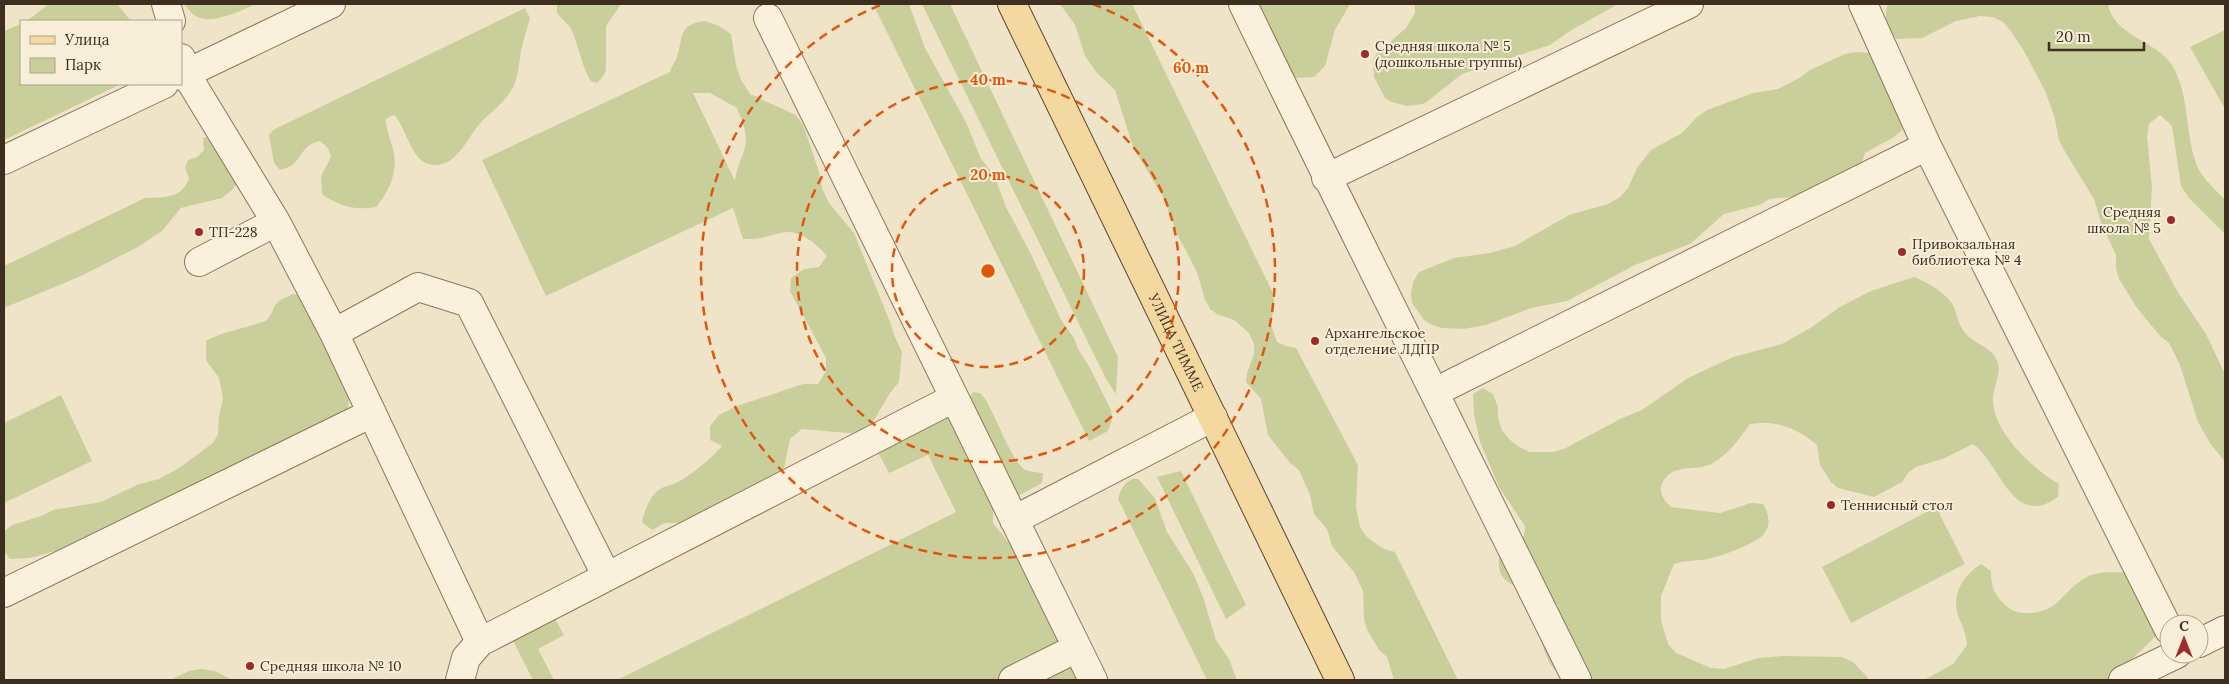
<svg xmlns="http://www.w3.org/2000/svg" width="2229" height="684" font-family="Lora,serif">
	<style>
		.green { fill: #c9cf9b; fill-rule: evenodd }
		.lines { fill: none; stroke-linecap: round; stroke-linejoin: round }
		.minor-casing { stroke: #8d765c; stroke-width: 30 }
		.major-casing { stroke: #5b4430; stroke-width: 30 }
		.minor { stroke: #faf1dc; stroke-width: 28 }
		.major { stroke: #f3d9a0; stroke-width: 28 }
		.ring { fill: none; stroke: #df570d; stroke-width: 2.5; stroke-dasharray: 9 6 }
		.poi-dot { fill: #9e2a2b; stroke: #f7eed8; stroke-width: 2 }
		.labels { text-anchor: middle; stroke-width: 4; stroke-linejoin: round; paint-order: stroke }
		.poi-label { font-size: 14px; fill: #3d2e20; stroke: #f7eed8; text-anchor: start }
		.street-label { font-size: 14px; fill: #3d2e20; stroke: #f7eed8 }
		.centre { fill: #df570d; stroke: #f7eed8; stroke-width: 2.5 }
		.ring-label { font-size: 15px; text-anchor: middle; font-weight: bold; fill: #df570d; stroke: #f7eed8; stroke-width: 4; stroke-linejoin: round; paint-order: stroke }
	</style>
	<rect width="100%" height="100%" fill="#f0e4c8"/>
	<path class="green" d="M49 4H117L131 21H27Z
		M185 4H256C235 13 198 33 185 4Z
		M557 4H621L606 26V70L604 75 597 83 592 82C583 72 578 43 571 29 567 22 561 19 557 13Z
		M873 4H909L925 48 966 122 981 159 994 175 1006 207 1031 254 1061 320 1074 338 1078 349 1090 368 1111 410 1112 420 1108 431 1089 441Z
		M922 4H950L1118 357 1116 394 1106 379Z
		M1060 4H1132L1272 291C1275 303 1275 310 1270 322L1277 342 1286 346 1296 348 1358 465 1356 507 1360 527 1366 536 1375 543 1384 549 1395 552 1458 680H1394L1387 657 1379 650 1367 630 1364 619 1363 591 1354 572 1332 546 1327 529 1314 514 1310 495 1299 470 1290 463 1268 435 1261 399 1246 382 1247 373 1254 354V344L1249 333 1234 320 1217 314 1210 309 1205 300 1197 272 1178 236 1163 197 1133 147 1115 90 1097 73 1085 56 1075 25Z
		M1241 4H1350L1335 30 1325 66 1314 77 1297 78 1284 75Z
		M1415 4H1618L1570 31 1550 45 1462 74 1429 100 1423 104 1407 106 1392 102 1385 98 1374 77 1373 62 1376 54 1406 28 1415 13Z
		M1888 4H2108C2113 36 2156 40 2172 65 2191 97 2184 135 2198 168 2204 180 2216 190 2225 200V234L2189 198 2181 186 2172 126 2160 115 2149 124 2147 136 2152 187 2149 239 2179 294 2206 334 2225 374V462L2210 443 2198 422 2180 365 2169 343 2160 336 2137 308 2119 279 2116 268V255L2101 223 2094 199 2064 150 2059 140 2054 115 2045 91 2024 51 2010 30 2003 22 1993 17 1980 16 1956 21 1922 38 1897 39C1887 30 1883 17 1888 4Z
		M525 8 530 18C527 29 523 40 521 51 519 62 519 74 514 85 507 101 494 109 482 121 468 136 455 172 428 164 410 158 407 128 394 115L386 119C386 132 392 141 394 154 397 175 389 191 376 207 356 211 338 206 322 194L321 176 331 157 328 148 320 141C297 146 304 165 280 170L274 163 269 135 273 130Z
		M705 21 719 26 731 34 736 65 741 80 750 94 796 115 804 127 819 172 822 188 829 203 854 233 890 322 895 337 902 352 899 382 890 393 873 422 859 434 802 429 790 439 784 468 773 479 692 523H665L652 530 642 522C645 509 651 492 664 487 668 485 672 485 676 483 690 476 712 458 722 446L710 440V426L719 415 737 406 803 384H818L826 371V358L790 291 791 278 804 269 819 267 827 256C818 245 801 231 786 232 770 234 763 240 743 239L733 208 546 296 482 160 670 72C671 67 675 62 677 57 684 35 678 25 705 21ZM693 93H710L737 108C742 120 748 134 745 147 742 159 736 169 735 181Z
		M21 24V84H121L4 140V31Z
		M2225 30V109L2190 47Z
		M1857 52 1871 53 1904 118 1902 130 1894 137 1865 153 1861 165 1803 196 1770 199 1759 205 1724 214 1690 244 1635 265 1567 301 1531 308 1486 325 1463 329 1442 328 1432 325 1424 320 1412 303 1411 293 1413 282 1419 272 1454 258 1490 253 1515 246 1569 215 1608 204 1620 197 1628 188 1637 168 1651 150 1682 133 1697 117 1707 110 1753 93 1778 89 1799 78 1810 70 1845 54Z
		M215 135 240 179 232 190 222 198 181 208 162 231 138 247 81 276 4 308V266L145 198C165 197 182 199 189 178L185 168 188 160 197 157 204 150 203 138Z
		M1914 277C1927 282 1942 291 1951 302 1958 312 1956 324 1968 336 1979 346 1993 348 1998 363 2001 374 1994 386 1993 397 1991 431 2033 469 2059 484L2058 497C2012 530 2001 464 1973 444L1945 458 1916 467 1908 473 1902 482 1874 497 1838 488 1831 482 1820 465 1817 445C1797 428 1777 420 1750 424 1738 440 1731 452 1713 463 1696 473 1672 461 1662 484 1658 493 1665 501 1671 507L1720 513 1751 503 1763 504C1769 513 1772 527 1762 536 1752 545 1722 556 1708 559 1696 561 1686 560 1674 564L1661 596V621L1668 644 1676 653 1711 668 1724 669 1758 658 1782 656 1842 657 1853 662 1870 680H1573C1553 674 1548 663 1542 643L1558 617V606C1550 597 1536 589 1525 586 1521 585 1517 586 1513 585 1495 577 1497 559 1503 545L1524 536 1525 526 1499 487 1480 442 1474 414 1473 394 1483 388 1493 394 1498 407V418L1502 430 1509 439 1519 447 1530 452H1553L1564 449 1622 418 1642 410 1688 378 1733 357 1782 344 1812 327 1840 307 1871 291Z
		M293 294 308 297 349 399 348 410 85 543 30 558 10 559 4 552V532L12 525 41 516 53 510 101 502 139 484 159 479 179 468 213 443 218 434 219 416 223 398 219 378 206 360V341C224 331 243 329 262 322 272 319 271 311 276 304 280 299 287 297 293 294Z
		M973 392 980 393 986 400C994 414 1013 462 1024 469 1029 472 1036 472 1043 473L1042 483 1016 497 997 503 993 512V523L1017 553 1080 680H617L956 512 928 455 889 473 875 447 969 399Z
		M61 395 92 461 4 503V423Z
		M1181 471 1246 605 1226 619 1157 477Z
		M1132 479H1138L1155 498 1167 532 1193 573 1203 597 1216 640 1229 659 1237 680H1207L1118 499C1121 489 1123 484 1132 479Z
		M1936 507 1965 564 1851 623 1822 567Z
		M1981 564 1991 571C1991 587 1994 594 2005 605 2012 611 2017 613 2026 613 2059 614 2062 590 2087 577 2100 570 2119 573 2133 573L2157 635 2126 665 2115 680H1924L1953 664 1967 645C1966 632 1962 626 1958 615 1951 593 1964 575 1981 564Z
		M551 611 564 635 538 649 554 680H533L511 637Z
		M202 669 215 671 232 680H170L189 671Z"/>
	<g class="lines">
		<g class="minor-casing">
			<path id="minor" d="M166 4 171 21
				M1243 4C1352 230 1466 455 1577 680
				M1863 4 1927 146 2169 630
				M768 18 1093 680
				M181 58 186 74 276 222 334 333 480 642
				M181 76 331 4
				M4 160 164 84
				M1326 178 1689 4
				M199 262 276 222
				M334 333 418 287 469 303 606 575
				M1435 392 1927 146
				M1014 520 1213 417
				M4 593 372 413
				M2199 643 2225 630
				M460 680 466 658 480 642 954 398
				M1013 680 1077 648
				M2123 680 2177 654"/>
		</g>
		<g class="major-casing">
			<g id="major">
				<path id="s1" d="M1012 4 1340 680"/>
			</g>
		</g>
		<use href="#minor" class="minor"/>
		<use href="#major" class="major"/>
	</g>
	<g class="ring">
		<circle cx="988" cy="271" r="96"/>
		<circle cx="988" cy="271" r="191"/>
		<path d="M1093 4A287 287 0 1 1 883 4"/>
	</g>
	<g class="poi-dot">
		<circle cx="1365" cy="54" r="5"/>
		<circle cx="2171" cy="220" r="5"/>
		<circle cx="199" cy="232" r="5"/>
		<circle cx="1902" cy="252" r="5"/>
		<circle cx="1315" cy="341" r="5"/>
		<circle cx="1831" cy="505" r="5"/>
		<circle cx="250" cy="666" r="5"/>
	</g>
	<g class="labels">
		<g class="poi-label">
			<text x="1375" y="51">Средняя школа № 5<tspan x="1375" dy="16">(дошкольные группы)</tspan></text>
			<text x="2161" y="217" text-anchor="end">Средняя<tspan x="2161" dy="16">школа № 5</tspan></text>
			<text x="209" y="237">ТП-228</text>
			<text x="1912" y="249">Привокзальная<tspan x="1912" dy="16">библиотека № 4</tspan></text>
			<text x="1325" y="338">Архангельское<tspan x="1325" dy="16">отделение ЛДПР</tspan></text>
			<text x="1841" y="510">Теннисный стол</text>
			<text x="260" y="671">Средняя школа № 10</text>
		</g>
		<g class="street-label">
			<text dy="5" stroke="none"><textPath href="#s1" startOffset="376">УЛИЦА ТИММЕ</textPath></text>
		</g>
	</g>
	<circle cx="988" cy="271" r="8" class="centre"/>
	<g class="ring-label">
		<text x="1191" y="73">60 m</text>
		<text x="988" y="85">40 m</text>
		<text x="988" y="180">20 m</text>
	</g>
	<rect width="2229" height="684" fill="none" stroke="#3d2e20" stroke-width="10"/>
	<rect x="20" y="20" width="162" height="65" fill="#f7eed8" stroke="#ada18e"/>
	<rect x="30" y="36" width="25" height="8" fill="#f3d9a0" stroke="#ada18e"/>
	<text x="65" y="45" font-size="15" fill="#3d2e20">Улица</text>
	<rect x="30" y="58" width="25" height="15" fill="#c9cf9b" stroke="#ada18e"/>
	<text x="65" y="70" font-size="15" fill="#3d2e20">Парк</text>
	<g transform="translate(2184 639)"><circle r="24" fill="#f7eed8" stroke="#ada18e"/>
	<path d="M0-4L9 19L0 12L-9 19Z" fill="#9e2a2b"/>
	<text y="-8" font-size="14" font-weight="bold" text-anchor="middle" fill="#3d2e20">С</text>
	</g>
	<path d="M2049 42v8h95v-8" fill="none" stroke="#3d2e20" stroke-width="2.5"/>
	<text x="2056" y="42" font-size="15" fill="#3d2e20" stroke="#f7eed8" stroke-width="4" paint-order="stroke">20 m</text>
</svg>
